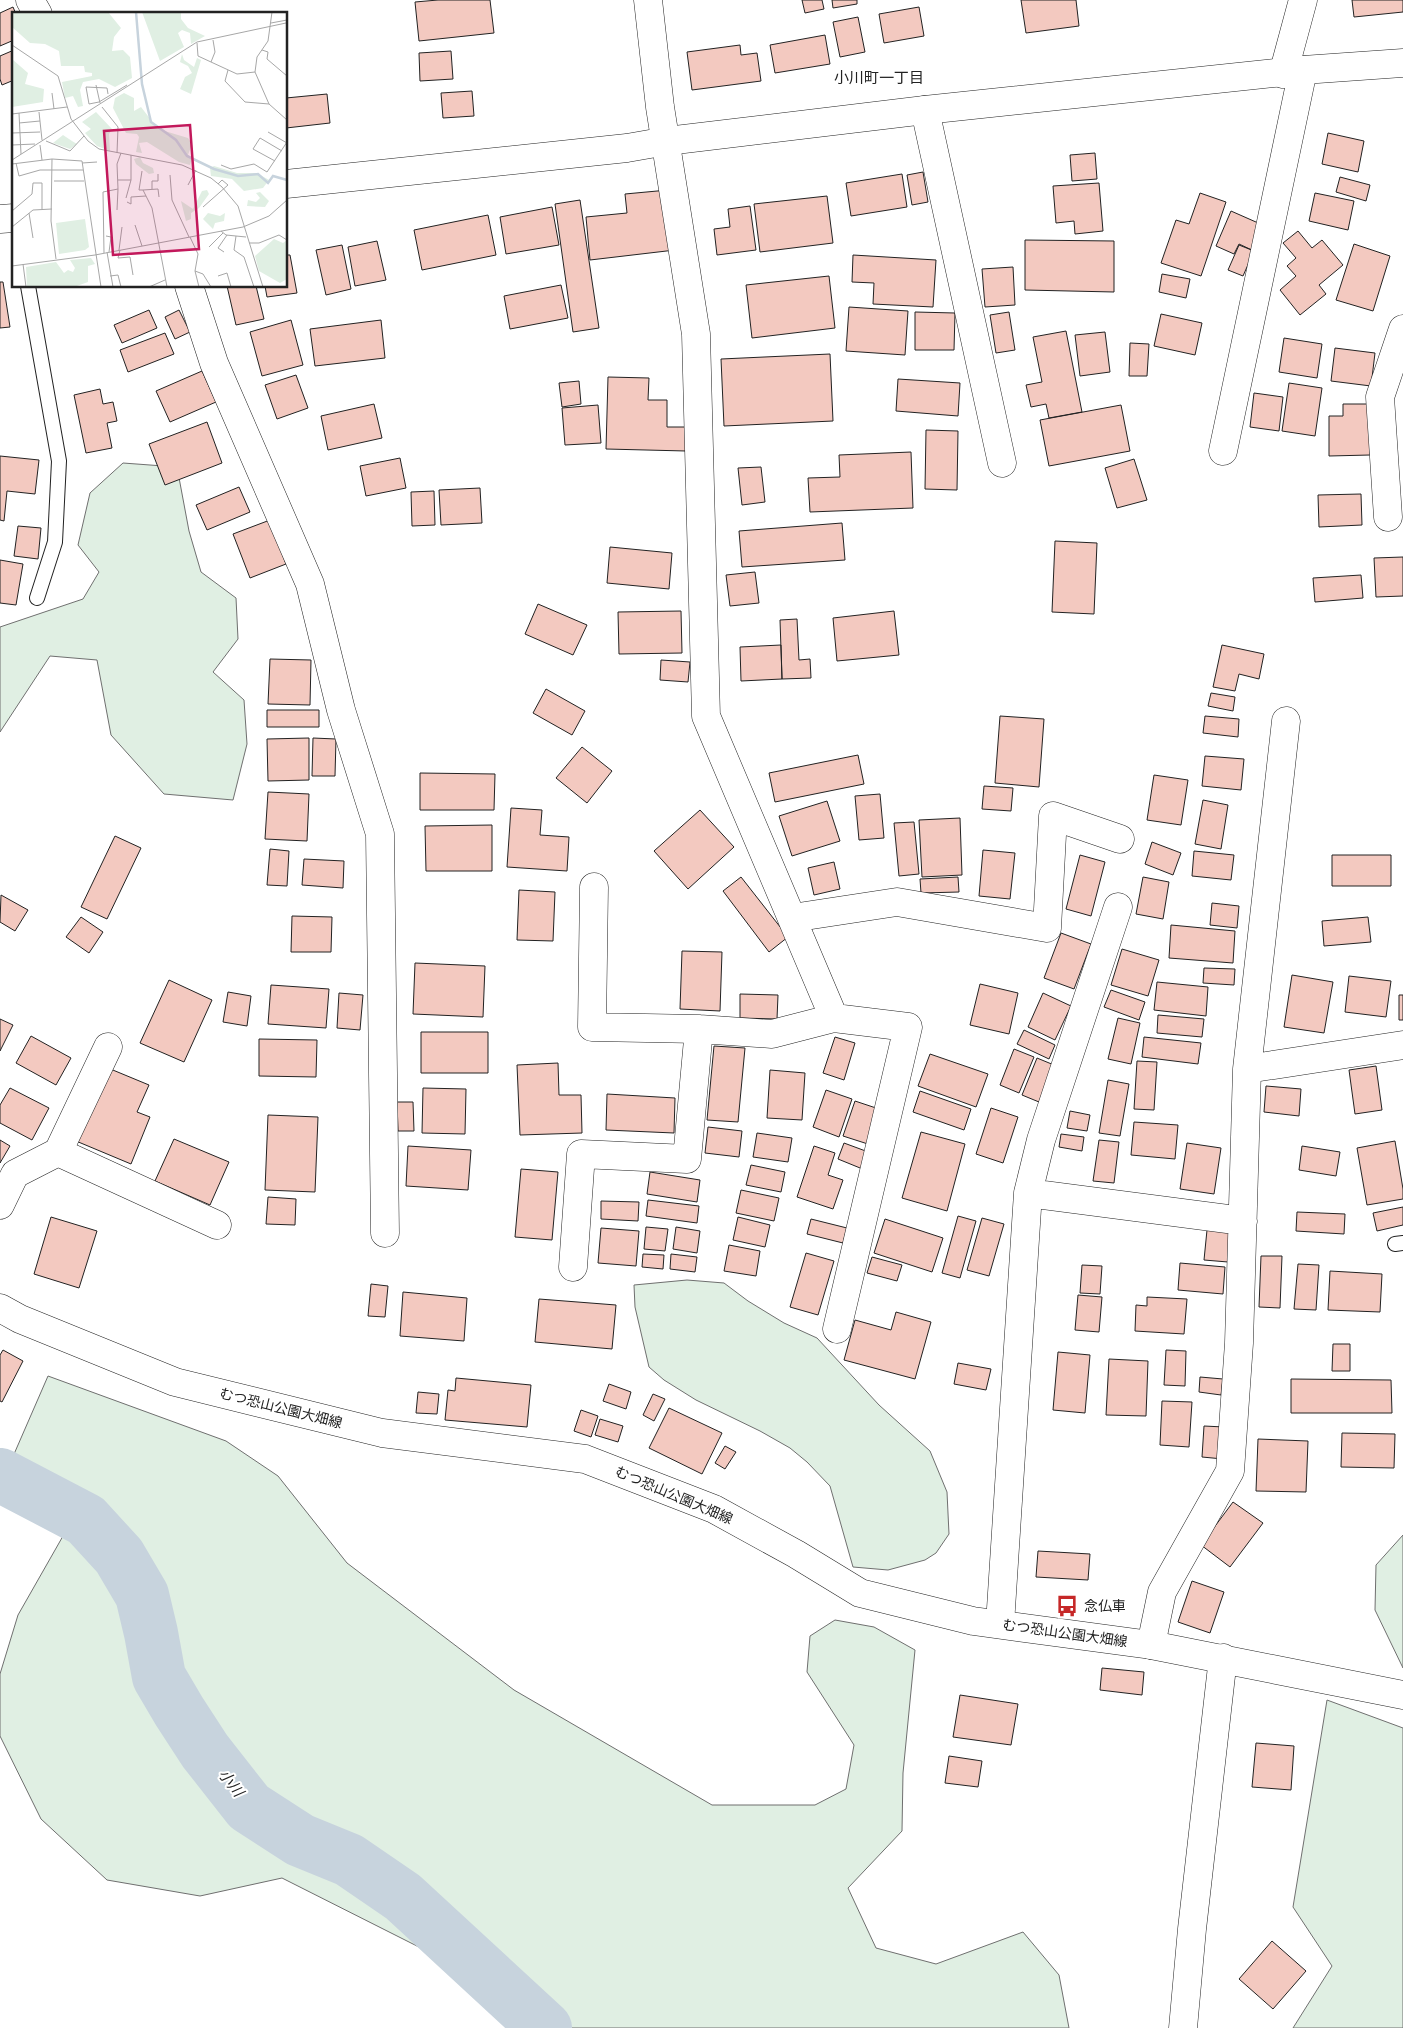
<svg xmlns="http://www.w3.org/2000/svg" width="1403" height="2028" font-family="'Varela Round','Noto Sans JP',sans-serif">
	<style>
		.green { fill: #e0efe3; stroke: #6f6f6f }
		.lines { fill: none; stroke-linecap: round; stroke-linejoin: round }
		.river { stroke: #c7d3dd; stroke-width: 54 }
		.building { fill: #f3c9c0; stroke: #222 }
		.lane-casing { stroke: #222; stroke-width: 16 }
		.street-casing { stroke: #222; stroke-width: 29 }
		.secondary-casing { stroke: #222; stroke-width: 29 }
		.primary-casing { stroke: #222; stroke-width: 29 }
		.lane { stroke: #fff; stroke-width: 14 }
		.street { stroke: #fff; stroke-width: 28 }
		.secondary { stroke: #fff; stroke-width: 28 }
		.primary { stroke: #fff; stroke-width: 28 }
		.labels { text-anchor: middle; stroke-width: 4; stroke-linejoin: round; paint-order: stroke }
		.street-label { font-size: 14px; fill: #222; stroke: #fff }
		.poi-label { font-size: 14px; fill: #222; stroke: #fff; text-anchor: start }
		.neighbourhood-label { font-size: 15px; fill: #222; stroke: #fff }
		.water-label { font-size: 15px; font-style: italic; fill: #222; stroke: #fff }
		.inset-river { fill: none; stroke: #c7d3dd; stroke-width: 2.5 }
		.inset-road { fill: none; stroke: #a7a7a7; stroke-width: 1 }
		.view { fill: #c2185b; fill-opacity: 0.15; stroke: #c2185b; stroke-width: 2.5 }
		.inset-edge { fill: none; stroke: #222; stroke-width: 2.5 }
	</style>
	<rect width="100%" height="100%" fill="#fff"/>
	<path class="green" d="M123 463 177 467 189 531 201 572 236 598 238 639 213 672 244 700 247 744 233 800 164 794 111 735 97 660 50 656 0 732V627L83 599 99 572 78 545 90 493Z
		M687 1280 724 1283 748 1301 784 1323 817 1338 879 1405 930 1451 947 1492 949 1534 936 1553 925 1560 888 1570 853 1567 830 1486 807 1462 790 1448 760 1431 696 1400 664 1380 649 1367 635 1307 634 1285Z
		M48 1376 226 1441 278 1476 347 1563 514 1690 712 1805H815L846 1789 854 1745 807 1672 810 1636 835 1620 874 1627 915 1650 903 1773 902 1831 848 1888 876 1948 936 1964 1023 1932 1059 1975 1069 2028H560L528 2002 282 1878 200 1896 107 1880 41 1819 0 1736V1674L18 1615 63 1536 1 1484Z
		M1403 1535V1668L1375 1610 1376 1565Z
		M1327 1700 1403 1728V2028H1293L1332 1966 1293 1907Z"/>
	<g class="lines">
		<path class="river" d="M0 1475 86 1520 119 1556 142 1595 151 1633 159 1677 179 1711 205 1751 249 1807 300 1840 349 1860 403 1897 545 2028"/>
	</g>
	<path class="building" d="M438 0H490L494 33 419 41 415 2Z
		M802 0H822L824 9 805 13Z
		M832 0H857V4L833 8Z
		M1021 0H1076L1079 26 1026 33Z
		M1352 0H1403V12L1354 17Z
		M13 7 16 14H14V40L0 46V13Z
		M919 7 924 36 884 43 879 14Z
		M858 17 865 52 840 57 833 22Z
		M825 35 830 64 775 73 770 45Z
		M740 45 741 55 757 53 761 81 692 90 687 52Z
		M14 50V80L2 85 0 79V56Z
		M451 51 453 79 420 81 419 53Z
		M472 91 474 116 443 118 441 93Z
		M327 94 330 123 286 128V98Z
		M1328 133 1364 141 1358 172 1322 164Z
		M1095 153 1097 179 1072 181 1070 155Z
		M923 172 928 202 912 205 907 175Z
		M902 174 907 207 851 216 846 183Z
		M1340 177 1370 185 1366 201 1336 192Z
		M1099 183 1103 231 1075 234 1074 221 1056 223 1053 186Z
		M668 190 675 250 590 260 586 217 627 213 625 194Z
		M1200 193 1226 202 1201 276 1161 263 1176 220 1189 224Z
		M1315 193 1354 201 1348 230 1309 221Z
		M827 196 833 243 760 252 754 204Z
		M580 200 599 328 573 332 555 204Z
		M750 206 756 250 717 255 714 229 730 227 728 209Z
		M552 207 559 245 506 254 500 217Z
		M1231 211 1265 226 1254 251 1239 244 1234 254 1216 246Z
		M488 215 496 255 422 270 414 230Z
		M1298 231 1312 248 1322 240 1343 265 1319 285 1326 294 1300 315 1280 290 1296 276 1287 266 1296 258 1283 243Z
		M1025 240 1114 241V292L1025 290Z
		M377 241 386 280 355 286 348 247Z
		M1354 244 1390 256 1373 311 1336 300Z
		M342 245 351 289 326 295 316 250Z
		M1239 245 1254 251 1243 276 1228 270Z
		M286 255H290L297 293 267 297 265 286H286Z
		M853 255 936 260 933 307 873 304 874 283 852 282Z
		M1013 267 1015 305 985 307 982 269Z
		M1162 274 1190 279 1186 298 1159 292Z
		M829 276 835 328 752 338 746 285Z
		M0 282H3L10 327 0 328Z
		M561 285 568 318 510 329 504 296Z
		M227 286H256L264 319 236 325Z
		M849 307 908 311 905 355 846 351Z
		M149 310 157 328 122 343 114 325Z
		M179 310 190 332 175 339 165 317Z
		M915 312 955 313 954 350H915Z
		M1009 312 1015 350 996 353 990 315Z
		M1161 314 1202 323 1195 355 1154 346Z
		M291 320 303 365 262 376 250 332Z
		M381 320 385 358 315 366 310 329Z
		M1066 331 1082 412 1049 418 1046 404 1031 407 1026 385 1042 382 1033 337Z
		M1105 332 1110 372 1080 376 1075 335Z
		M165 333 174 354 128 372 120 350Z
		M1284 338 1322 344 1317 378 1279 372Z
		M1130 343 1149 344 1147 376H1129Z
		M1335 348 1375 353 1371 386 1331 381Z
		M830 354 833 421 724 426 721 359Z
		M202 371 216 402 170 422 156 391Z
		M296 375 308 408 277 419 265 385Z
		M608 377 649 378 648 400H667V427H686V451L606 449Z
		M898 379 960 383 958 416 896 411Z
		M579 381 581 404 562 407 559 383Z
		M1289 383 1322 388 1315 436 1282 431Z
		M100 389 103 404 113 402 117 421 107 423 112 448 86 453 74 395Z
		M1254 393 1283 397 1279 431 1250 427Z
		M374 404 382 438 328 450 321 416Z
		M1343 404H1370V455L1329 456V416H1343Z
		M598 405 601 443 565 445 562 408Z
		M1121 405 1130 451 1049 466 1040 420Z
		M207 422 222 463 165 485 149 444Z
		M926 430 958 431 957 490 925 489Z
		M911 452 913 508 810 512 808 478 840 477 839 455Z
		M0 456 39 460 35 494 7 491 4 521 0 520Z
		M400 458 406 488 366 496 360 466Z
		M1134 459 1147 500 1117 508 1105 468Z
		M761 467 765 502 742 505 738 468Z
		M239 487 250 512 207 530 196 505Z
		M480 488 482 523 441 525 439 490Z
		M434 491 435 525 412 526 411 492Z
		M1361 494 1362 525 1319 527 1318 495Z
		M270 520 286 564 250 578 233 534Z
		M842 523 845 560 742 567 739 531Z
		M18 526 41 528 38 559 14 556Z
		M1055 541 1097 543 1094 614 1052 612Z
		M610 547 672 553 669 589 607 583Z
		M1403 557V596L1376 597 1374 558Z
		M0 560 23 564 16 605 0 603Z
		M755 572 759 603 730 606 726 575Z
		M1361 575 1363 598 1315 602 1313 578Z
		M538 604 587 625 573 655 525 634Z
		M681 611 682 653 619 654 618 612Z
		M894 611 899 655 837 661 833 618Z
		M797 619 799 660 810 659 811 678 782 679 780 620Z
		M781 645 782 679 741 681 740 647Z
		M1222 645 1264 654 1259 679 1239 674 1235 691 1213 687Z
		M270 659 311 660 310 705 268 704Z
		M661 660 690 662 688 682 660 680Z
		M546 689 585 711 572 735 533 713Z
		M1211 693 1235 697 1233 711 1208 706Z
		M267 710H319V727H267Z
		M1000 716 1044 719 1039 787 995 783Z
		M1205 716 1239 719 1238 737 1203 733Z
		M309 738V780L268 781 267 739Z
		M313 738 336 739 335 776H312Z
		M582 747 612 771 587 803 556 778Z
		M858 755 864 784 775 802 769 773Z
		M1205 756 1244 759 1241 790 1202 786Z
		M420 773 495 774 494 810H420Z
		M1154 775 1188 780 1181 825 1147 820Z
		M984 786 1013 788 1011 811 982 809Z
		M268 792 309 794 307 841 265 839Z
		M880 794 884 838 859 840 855 796Z
		M1203 800 1228 805 1221 849 1195 844Z
		M827 801 840 841 792 856 779 816Z
		M511 808 542 810 540 835 569 837 567 871 507 867Z
		M700 810 734 847 688 889 654 851Z
		M960 818 962 875 922 877 919 820Z
		M914 822 919 874 899 876 894 823Z
		M492 825V871H426L425 826Z
		M115 836 141 848 107 919 81 907Z
		M1152 842 1181 853 1173 875 1145 864Z
		M270 849 289 851 287 886 267 885Z
		M983 850 1015 853 1010 899 979 896Z
		M1194 851 1234 855 1231 880 1192 876Z
		M1080 855 1105 862 1091 916 1066 909Z
		M1332 855H1391V886H1332Z
		M304 859 344 861 343 888 302 885Z
		M834 862 840 889 814 895 808 868Z
		M741 877 788 937 769 952 723 891Z
		M958 877 959 892 921 893 920 879Z
		M1143 877 1169 882 1163 919 1136 914Z
		M519 890 555 892 553 941 517 940Z
		M1 895 28 910 15 931 0 922Z
		M1212 903 1239 906 1237 928 1210 925Z
		M292 916 332 917 331 952H291Z
		M81 917 103 932 89 953 66 937Z
		M1368 917 1371 942 1324 946 1322 921Z
		M1171 925 1235 931 1233 963 1169 958Z
		M1061 933 1091 944 1074 989 1044 978Z
		M1122 949 1159 960 1148 996 1111 985Z
		M682 951 722 952 720 1011 680 1009Z
		M415 963 485 966 483 1017 413 1014Z
		M1204 968 1235 969 1234 985 1203 983Z
		M1292 975 1333 982 1324 1033 1284 1027Z
		M1349 976 1391 981 1386 1017 1345 1012Z
		M169 980 212 1000 184 1062 140 1043Z
		M1157 982 1208 987 1206 1016 1154 1010Z
		M980 984 1018 993 1009 1034 970 1025Z
		M271 985 329 989 326 1028 268 1024Z
		M1111 990 1145 1002 1139 1020 1104 1007Z
		M228 992 251 996 247 1026 223 1022Z
		M339 993 363 995 360 1030 337 1028Z
		M1043 993 1071 1006 1055 1040 1028 1027Z
		M740 994 778 995 777 1019 740 1018Z
		M1399 995H1403V1020H1399Z
		M1158 1015 1204 1019 1202 1037 1157 1033Z
		M1118 1018 1140 1023 1131 1064 1108 1059Z
		M0 1019 13 1025 0 1051Z
		M1024 1030 1055 1045 1049 1059 1017 1044Z
		M421 1032H488V1073H421Z
		M31 1036 71 1058 56 1085 16 1063Z
		M835 1037 855 1043 844 1080 823 1073Z
		M1144 1037 1201 1043 1198 1064 1142 1057Z
		M259 1039 317 1040 316 1077 259 1076Z
		M714 1046 745 1048 738 1122 707 1120Z
		M1014 1049 1034 1057 1019 1093 1000 1085Z
		M930 1054 988 1074 976 1107 918 1086Z
		M1037 1058 1054 1065 1039 1102 1022 1095Z
		M1137 1061 1157 1062 1154 1110 1134 1109Z
		M558 1063 559 1095H581L582 1133 520 1135 517 1065Z
		M1376 1066 1382 1110 1355 1114 1349 1070Z
		M108 1068 149 1085 137 1112 150 1117 131 1164 76 1141Z
		M770 1070 805 1073 802 1120 767 1118Z
		M1108 1080 1129 1084 1120 1136 1099 1133Z
		M1266 1086 1301 1089 1299 1116 1264 1112Z
		M10 1088 49 1108 32 1140 0 1123V1105Z
		M423 1088 466 1089 465 1134 422 1133Z
		M826 1090 852 1099 839 1137 813 1127Z
		M920 1091 971 1109 964 1130 913 1112Z
		M607 1094 675 1098 674 1133 606 1130Z
		M855 1101 882 1110 871 1145 843 1136Z
		M397 1102H413L414 1131H398Z
		M991 1108 1018 1117 1003 1163 976 1154Z
		M1070 1111 1090 1115 1087 1131 1067 1128Z
		M268 1115 318 1117 315 1192 265 1190Z
		M1134 1122 1178 1125 1175 1159 1131 1155Z
		M708 1127 742 1131 739 1157 705 1153Z
		M921 1132 965 1144 947 1211 902 1198Z
		M757 1133 792 1138 788 1162 753 1157Z
		M1061 1134 1084 1137 1082 1151 1059 1147Z
		M174 1139 229 1162 210 1205 155 1181Z
		M0 1140 10 1146 0 1163Z
		M1099 1140 1119 1142 1114 1183 1093 1181Z
		M1395 1141 1403 1189V1199L1367 1205 1357 1148Z
		M844 1143 871 1153 865 1170 838 1159Z
		M1187 1143 1221 1148 1214 1194 1180 1189Z
		M408 1146 471 1150 468 1190 406 1186Z
		M814 1146 835 1153 828 1175 843 1180 833 1209 797 1197Z
		M1302 1146 1340 1152 1336 1176 1299 1170Z
		M751 1165 785 1172 781 1192 746 1185Z
		M521 1169 558 1172 552 1240 515 1237Z
		M650 1172 700 1180 697 1202 647 1194Z
		M741 1190 779 1198 774 1221 736 1213Z
		M268 1197 296 1199 295 1225 266 1224Z
		M648 1200 699 1206 697 1223 646 1216Z
		M601 1201 639 1202 638 1221 601 1219Z
		M1403 1207V1225L1377 1231 1373 1213Z
		M1297 1212 1345 1214 1344 1234 1296 1231Z
		M958 1216 976 1221 960 1278 942 1273Z
		M51 1217 97 1231 79 1288 34 1274Z
		M738 1217 770 1225 765 1247 733 1240Z
		M982 1218 1004 1224 989 1276 967 1270Z
		M811 1219 847 1228 843 1243 807 1234Z
		M885 1219 943 1238 932 1272 874 1253Z
		M646 1227 668 1229 665 1251 644 1249Z
		M676 1227 700 1231 697 1253 673 1249Z
		M601 1228 639 1231 636 1266 598 1263Z
		M1207 1230 1230 1232 1228 1262 1204 1260Z
		M729 1245 760 1251 756 1276 724 1271Z
		M806 1253 834 1261 818 1315 790 1307Z
		M643 1254 664 1255 663 1269 642 1267Z
		M671 1254 697 1257 695 1272 670 1269Z
		M1261 1256H1282L1280 1308 1259 1307Z
		M872 1257 902 1265 897 1281 867 1273Z
		M1180 1263 1225 1267 1223 1294 1178 1290Z
		M1298 1264 1319 1265 1316 1310 1294 1309Z
		M1082 1265 1102 1266 1100 1294 1080 1293Z
		M1330 1271 1382 1274 1380 1312 1328 1310Z
		M371 1284 388 1286 385 1317 368 1316Z
		M403 1292 467 1298 464 1341 400 1336Z
		M1078 1295 1102 1297 1099 1332 1075 1330Z
		M1147 1297 1187 1299 1184 1334 1135 1331 1136 1305 1147 1306Z
		M539 1299 616 1305 612 1349 535 1342Z
		M896 1312 931 1322 915 1379 844 1360 855 1320 891 1330Z
		M1333 1344H1350V1371H1332Z
		M3 1350 23 1361 2 1402 0 1401V1355Z
		M1166 1350 1186 1351 1185 1386 1164 1385Z
		M1058 1352 1090 1355 1085 1413 1053 1410Z
		M1109 1359 1148 1361 1146 1416 1106 1415Z
		M958 1363 991 1369 986 1390 954 1384Z
		M1200 1377 1223 1379 1221 1395 1199 1392Z
		M456 1378 531 1385 527 1427 445 1420 448 1390 455 1391Z
		M1291 1379 1391 1380 1392 1413H1291Z
		M609 1384 631 1392 626 1409 603 1401Z
		M418 1392 439 1394 437 1414 416 1413Z
		M653 1394 665 1399 654 1421 643 1415Z
		M1162 1401 1192 1402 1189 1447 1160 1445Z
		M669 1408 722 1433 702 1474 649 1448Z
		M581 1410 598 1416 591 1437 574 1431Z
		M600 1419 623 1426 618 1442 595 1435Z
		M1204 1426 1224 1427 1223 1459 1202 1457Z
		M1342 1433 1395 1434 1394 1468 1341 1467Z
		M1258 1439 1308 1441 1306 1492 1256 1491Z
		M725 1446 736 1452 725 1469 715 1463Z
		M1233 1502 1263 1523 1230 1567 1201 1545Z
		M1038 1551 1090 1554 1088 1580 1036 1577Z
		M1192 1581 1224 1592 1210 1633 1178 1622Z
		M1102 1668 1144 1672 1142 1695 1100 1690Z
		M960 1695 1018 1704 1011 1745 953 1737Z
		M1256 1743 1294 1746 1291 1790 1252 1787Z
		M949 1756 982 1761 978 1787 945 1783Z
		M1272 1941 1306 1971 1273 2009 1239 1979Z"/>
	<g class="lines">
		<g class="lane-casing">
			<path id="lane" d="M28 286 59 461 55 542 37 598
				M1395 1244 1403 1243"/>
		</g>
		<g class="street-casing">
			<path id="street" d="M30 0 38 14
				M648 0 660 107 696 334 706 716 834 1018 908 1027 837 1329
				M1283 74 1303 0
				M925 110 1002 463
				M189 286 214 363 310 584 341 710 380 834 385 1233
				M1223 451 1303 70
				M1388 517 1380 397 1403 329
				M594 887 592 1027 699 1029 772 1034 834 1018
				M792 918 897 902 1047 928 1053 816 1120 839
				M1247 1069 1286 721
				M58 1152 217 1225
				M1028 1193 1041 1140 1118 907
				M0 1205 15 1174 58 1152 108 1047
				M573 1267 581 1154 687 1159 699 1029
				M1000 1624 1028 1193 1243 1221
				M1151 1645 1162 1592 1230 1471 1239 1343 1247 1069 1403 1045
				M1183 2028 1192 1929 1223 1658"/>
		</g>
		<g class="secondary-casing">
			<path id="secondary" d="M286 184 627 148 667 141 925 110 1303 70 1403 63
				M0 219 14 218"/>
		</g>
		<g class="primary-casing">
			<path id="primary" d="M0 1308 20 1319 175 1382 382 1433 585 1459 714 1509 796 1554 860 1593 973 1621 1151 1645 1403 1695"/>
		</g>
		<use href="#lane" class="lane"/>
		<use href="#street" class="street"/>
		<use href="#secondary" class="secondary"/>
		<use href="#primary" class="primary"/>
	</g>
	<defs>
		<g id="bus-bare" transform="scale(1.725)"><path d="M-5-6H5V4H4V6H2V4H-2V6H-4V4H-5ZM-3.5-4V0h7V-4ZM-3.5 1.2v1.5H-2V1.2ZM2 1.2v1.5H3.5V1.2Z" fill="#c62828" stroke="#fff" stroke-width="2.5" paint-order="stroke"/></g>
	</defs>
	<g fill-rule="evenodd">
		<use href="#bus-bare" x="1067" y="1606"/>
	</g>
	<g class="labels">
		<g class="street-label">
			<text transform="translate(281 1408) rotate(14)" y="5">むつ恐山公園大畑線</text>
			<text transform="translate(674 1495) rotate(23)" y="5">むつ恐山公園大畑線</text>
			<text transform="translate(1065 1633) rotate(8)" y="5">むつ恐山公園大畑線</text>
		</g>
		<g class="poi-label">
			<text x="1084" y="1611">念仏車</text>
		</g>
		<g class="neighbourhood-label">
			<text x="879" y="83">小川町一丁目</text>
		</g>
		<g class="water-label">
			<text transform="translate(231 1783) rotate(52)" y="5">小川</text>
		</g>
	</g>
	<g transform="translate(12 12)">
		<rect width="275" height="275" fill="#fff"/>
		<path d="M0 0H96L109 16 102 25 100 39 111 38 118 45 120 66 103 75 87 67 71 70 68 78 71 94 66 95 61 84 53 86 50 70 80 64V61L73 60 72 54H49L47 39 33 32 18 31 0 15ZM130 0H169V7L176 16 193 24 179 32 178 21 170 18 166 21 172 35 148 49ZM170 42 172 48 182 55 185 46 189 48 179 82 168 77 173 65 180 61 176 54 168 50ZM0 47 16 61 13 72 32 77 31 90 0 95ZM112 81 122 86V99L129 95 146 117 176 126 180 132 176 143 180 146 178 153 167 150 135 130 127 131 130 141 124 140 127 125 125 122 114 121 101 96 103 86ZM84 100 100 117 97 122 98 139 85 134 73 121 79 117 70 110ZM51 123 60 129 65 132 58 137 41 131ZM128 145 131 151 141 156 142 161 137 162 124 152 122 147ZM202 154 225 161H245L257 168 251 176 232 179 220 167 199 164 198 156ZM195 178 197 182 187 196 179 201V207L174 209 169 189 181 197 190 179ZM248 180 257 189 253 195 235 194 236 188 244 190 248 186 244 181ZM196 201 208 204 213 201 212 209 203 211 201 217 191 207ZM73 207 77 235 73 238 47 242 44 211ZM262 227 271 231 275 228V267L268 271 247 259 243 244ZM79 246 83 252 76 254V270L62 275H15L14 255 44 250 52 261 56 258 61 260 63 256 58 248Z" fill="#e0efe3"/>
		<path class="inset-river" d="M124 0 130 72 139 110 164 128 175 144 202 157 226 164 246 162 256 171 261 164 275 168"/>
		<path class="inset-road" d="M260 0 256 29 245 45 243 60 257 92 275 108M259 11 275 8M185 31 186 44 225 62 243 60M0 33 46 64 59 107 76 129 87 137 170 153 199 166 210 175 226 194 251 275M250 38 256 40 255 47 275 64M199 50 203 40 201 28M216 58 213 69 233 90 257 92M84 73 88 91M40 81 42 97M96 82 95 76 74 75 77 92 87 90 115 73M90 95 106 115 105 141M27 100 30 128M7 101 9 142M0 102 55 95M7 111 28 109M256 120 275 131M0 121 28 120M34 129 58 139 72 124M0 133 23 132M28 133 30 148M40 147 39 209 44 247M0 148 185 30 274 11M263 149 241 137 248 126 270 139M4 151 7 164 28 158H71M70 151 85 150M0 152 40 147 70 149 89 275M209 153 219 157 242 152 255 160 275 130M130 159 127 178H131L140 196 155 275M158 163 160 188 177 225M106 168H119V143M42 169H72M176 173 184 158M140 177V169H146V162M131 178 146 177 147 185M114 186 119 168M115 190 119 192V185L134 184M191 195 216 173 210 168 206 172M105 198 106 177M0 199 20 182 21 171H30V197M17 201 21 226M123 213 130 234M0 215 21 198 40 197M209 219 214 223 234 225M94 224 99 225 97 240M224 224 222 238 232 245 242 275M178 225 186 242 183 259 191 262 199 275M237 231H247L267 223 275 228M197 235 211 221M107 238 110 215M108 238 106 246 118 245 121 263M95 240 101 275M212 240 206 236 215 223M92 241 91 180 106 177 105 152 109 141M11 252 14 275M0 254 83 243 231 215 257 204 275 188M183 259 187 275M98 264 106 263 109 275M206 264 215 261 219 275M137 275 153 268"/>
		<path class="view" d="M178 113 187 237 101 243 92 119Z"/>
		<rect width="275" height="275" class="inset-edge"/>
	</g>
</svg>
